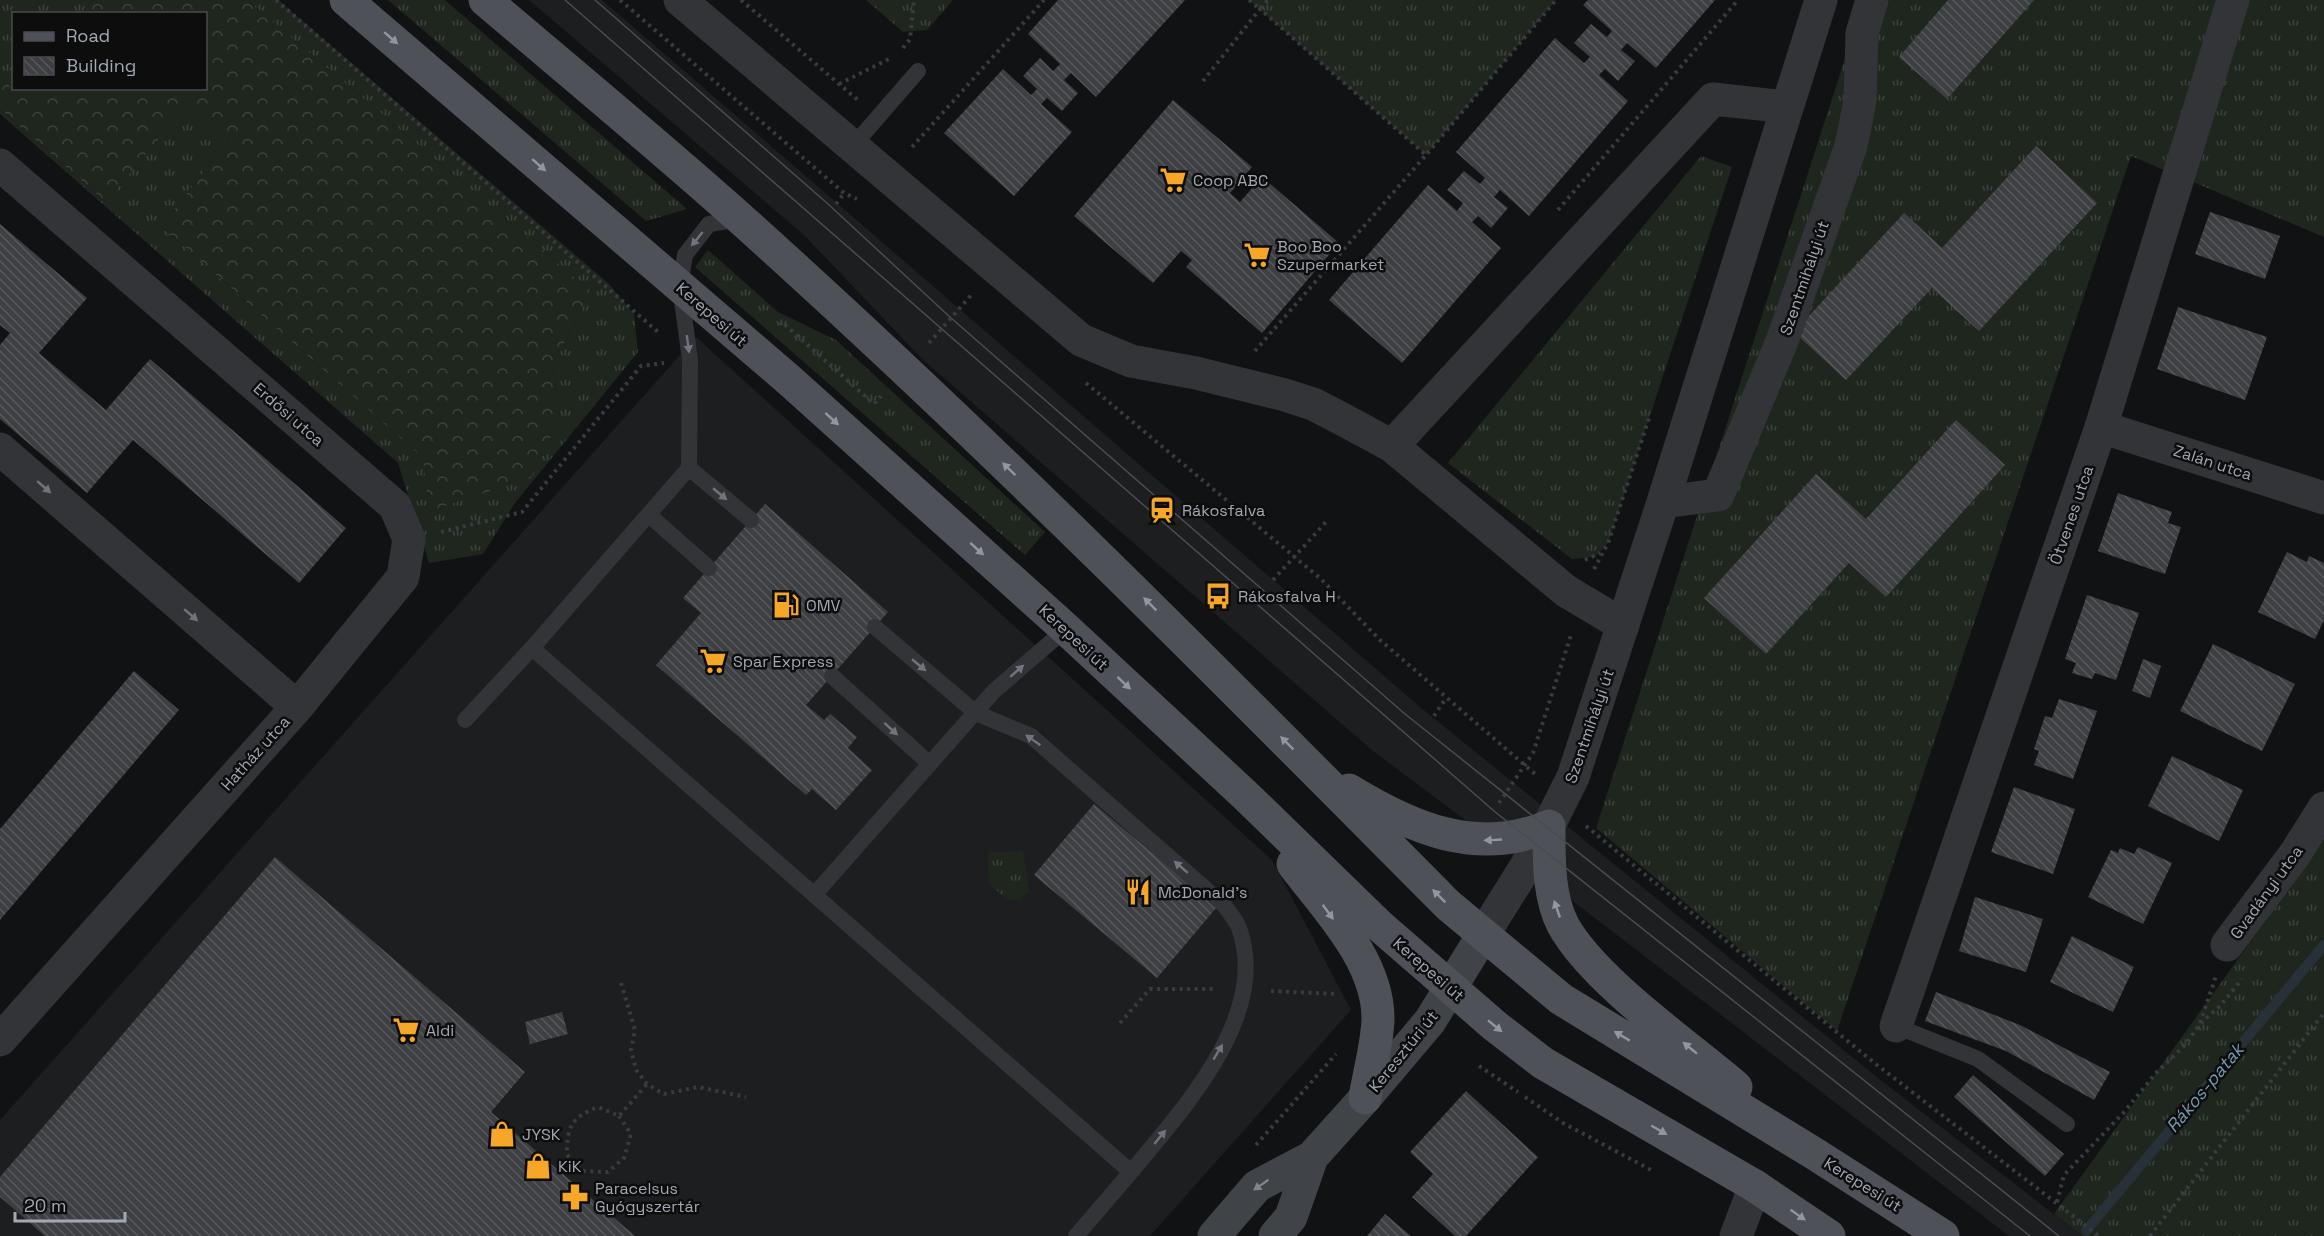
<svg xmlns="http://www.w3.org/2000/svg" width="2324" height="1236" font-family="'Space Grotesk',sans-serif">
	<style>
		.built { fill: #1d1e20 }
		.grass { fill: url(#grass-tufts) }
		.forest { fill: url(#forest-crowns) }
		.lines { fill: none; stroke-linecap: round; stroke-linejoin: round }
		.stream { stroke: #283137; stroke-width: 10 }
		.building { fill: url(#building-back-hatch) }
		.path { stroke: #383b3f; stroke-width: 4; stroke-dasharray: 3 4.5; stroke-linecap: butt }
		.service { stroke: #323438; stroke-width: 16 }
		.minor { stroke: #323438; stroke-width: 33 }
		.tertiary { stroke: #323438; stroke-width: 33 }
		.secondary { stroke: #404348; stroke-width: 33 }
		.primary { stroke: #4e5157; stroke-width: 33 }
		.tram { stroke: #494c51; stroke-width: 1.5 }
		.oneway { fill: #9197a1 }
		.oneway2 { fill: #70747c }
		.oneway3 { fill: #80858e }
		.labels { text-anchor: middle; stroke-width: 5; stroke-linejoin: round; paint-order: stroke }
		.poi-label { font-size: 16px; fill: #a2a9b4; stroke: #0d0d0e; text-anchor: start }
		.street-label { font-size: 16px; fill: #a2a9b4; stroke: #0d0d0e }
		.water-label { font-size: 18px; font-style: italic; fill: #7899b1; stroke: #0d0d0e }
	</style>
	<defs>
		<pattern id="grass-tufts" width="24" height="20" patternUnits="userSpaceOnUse" patternTransform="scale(1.5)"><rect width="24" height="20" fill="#1e261e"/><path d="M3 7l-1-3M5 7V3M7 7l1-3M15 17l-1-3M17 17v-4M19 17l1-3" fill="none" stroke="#3c433c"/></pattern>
		<pattern id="forest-crowns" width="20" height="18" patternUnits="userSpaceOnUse" patternTransform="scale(1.5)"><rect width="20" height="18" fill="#1e261e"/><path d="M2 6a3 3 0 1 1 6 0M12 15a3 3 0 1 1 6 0" fill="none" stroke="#3c433c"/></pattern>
		<pattern id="building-back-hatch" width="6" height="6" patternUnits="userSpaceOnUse" patternTransform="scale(1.5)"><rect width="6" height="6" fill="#3d3f43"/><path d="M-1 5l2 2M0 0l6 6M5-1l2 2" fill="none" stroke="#56585c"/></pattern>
	</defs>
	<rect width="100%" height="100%" fill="#111213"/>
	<path class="built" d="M529 0H602L1420 707 1878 1078 2082 1236H2009L1544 879 1373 751 923 360 804 235Z
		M696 337 1272 860 1351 1010 1150 1236H0V1120Z"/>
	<path class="grass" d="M0 0H93L81 13 14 14V90L0 77Z
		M247 0H278L608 283 634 314 638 352 515 503 483 554 429 563 398 463 0 114V109L106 202 188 103 229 140 161 226 423 458 560 417 553 365 591 291Z
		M388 0H445L687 209 646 221Z
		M866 0H953L927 30 903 32Z
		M1249 0H1556L1426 155Z
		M1864 0H2324V237L2131 156 1837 1031 1596 828Z
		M1701 156 1732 167 1608 543 1595 557 1572 559 1448 463Z
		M708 250 778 312 836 340 1045 532 1025 555 695 267Z
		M2324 840V1236H2082L2054 1214Z
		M1023 851 1029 891 1020 900H1008L989 884 988 852Z"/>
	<path class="forest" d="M93 0H247L591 291 553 365 560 417 531 478 429 511 423 458 161 226 229 140 188 104 106 202 0 109V77L14 90 206 88V14L81 13Z"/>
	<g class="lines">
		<path class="stream" d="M2086 1231 2324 945"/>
	</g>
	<path class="building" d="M1058 0H1185L1096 97 1071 73 1064 80 1078 93 1062 111 1047 98 1041 104 1072 132 1014 196 944 133 1003 69 1031 95 1037 89 1023 76 1040 58 1053 71 1060 64 1028 34Z
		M1588 0H1715L1656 68 1627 43 1621 50 1635 61 1618 81 1605 69 1599 75 1628 101 1529 216 1500 190 1494 197 1508 208 1491 228 1478 216 1472 222 1501 248 1402 363 1329 300 1428 185 1457 211 1463 203 1447 190 1464 171 1480 184 1485 178 1456 152 1555 38 1584 63 1590 57 1574 43 1591 24 1607 37 1612 31 1583 5Z
		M1948 0H2034L1947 99 1899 57Z
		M1173 100 1252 167 1230 193 1240 202 1262 177 1339 243 1262 333 1186 267 1192 260 1181 251 1153 283 1074 216Z
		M2036 146 2097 203 1979 331 1932 288 1846 380 1794 332 1904 213 1942 248Z
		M2210 212 2280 236 2265 279 2195 254Z
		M0 224 87 298 39 353 106 410 150 359 346 528 299 583 133 440 87 493 0 419V345L10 333 0 325Z
		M2178 307 2267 337 2245 400 2157 369Z
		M1956 420 2005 465 1886 597 1849 563 1766 654 1704 598 1816 474 1866 519Z
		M2118 493 2172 512 2168 523 2181 527 2165 574 2098 551Z
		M765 504 888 612 806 705 824 720 830 714 857 737 848 748 872 770 836 810 812 789 806 795 656 665 701 613 683 598Z
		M2287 552 2307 562 2309 556 2324 563V620L2315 639 2258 612Z
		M2087 595 2139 613 2116 680 2095 673 2092 679 2072 673 2076 663 2065 659Z
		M2213 644 2295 684 2262 751 2180 711Z
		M2143 659 2161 666 2150 698 2132 691Z
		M134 671 179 710 0 920V829Z
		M2059 699 2097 711 2073 779 2034 765 2039 751 2034 749 2045 716 2052 718Z
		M2172 756 2243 790 2219 841 2148 806Z
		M2014 787 2075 809 2053 874 1991 852Z
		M1094 804 1217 907 1157 978 1034 875Z
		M2138 847 2172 863 2143 924 2088 897 2111 850 2118 853 2120 848 2134 854Z
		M275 857 525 1072 491 1112 635 1236H45L0 1197V1177Z
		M1975 897 2043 919 2026 972 1959 951Z
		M2072 936 2134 967 2113 1012 2050 982Z
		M1936 992 2020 1025 2110 1072 2094 1100 2006 1051 1925 1021Z
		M562 1012 568 1034 530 1044 525 1022Z
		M1973 1075 2064 1154 2045 1176 1954 1097Z
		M1466 1091 1538 1157 1466 1236H1455L1412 1197 1433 1174 1410 1152Z
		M1385 1214 1411 1236H1367Z"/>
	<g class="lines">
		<path class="path" d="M276 0 658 332
			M620 0 844 193 857 199
			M741 0 859 101
			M1249 0 1260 9 1268 0
			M903 48 910 39 914 0
			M1203 81 1260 9 1426 155 1556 0
			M839 84 891 58
			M912 147 1044 0
			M836 204 844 193
			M1558 210 1738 0
			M780 325 782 322 874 404 881 396
			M929 343 973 293
			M1255 351 1426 155
			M1086 383 1321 579 1380 640 1535 774
			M441 532 522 512 641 366 664 363
			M1585 560 1600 553
			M1594 569 1608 543 1649 418
			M1273 580 1327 521
			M1434 716 1446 698
			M1499 803 1533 753 1571 635
			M1586 826 1877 1065 2099 1236
			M621 983 635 1030 631 1050 636 1070 647 1084 664 1094 698 1087 746 1097
			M1271 991 1338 994
			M1120 1023 1150 989H1215
			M2200 1023 2216 976
			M1479 1066 1518 1092
			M1525 1097 1563 1123 1653 1171
			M619 1116 631 1134 624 1158 608 1172 583 1171 567 1155C567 1126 571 1118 598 1107L619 1116 647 1084
			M1256 1145 1336 1054
			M2057 1202 2064 1175 2125 1111 2156 1073 2185 1045 2200 1024 2220 1006 2242 979
			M2150 1236 2324 1013"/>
		<path class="service" d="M852 147 918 71
			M741 219 709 224 685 255 680 286 690 360 689 468 532 648 1131 1172 1076 1236
			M689 468 751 520
			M649 515 709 568
			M875 627 976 713 1031 736 1224 905C1229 912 1236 920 1239 928 1271 1015 1182 1110 1131 1172
			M832 676 930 764
			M465 720 532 648
			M814 895 994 691 1066 629
			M1896 1026 1978 1059 2067 1124"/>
		<path class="minor" d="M680 0 1081 340 1131 361 1196 373 1285 395 1313 404 1344 420 1392 446 1566 591 1623 625
			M0 165 395 506 409 539 403 577 297 707 0 1040
			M2101 427 2324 498
			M1392 446 1713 99 1787 107
			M0 449 297 707
			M1663 502 1718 495 1782 341 1851 146 1860 101 1862 33 1872 0
			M2227 945 2295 854 2324 808
			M1896 1026 2101 427 2233 0
			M1736 1236 1755 1186"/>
		<path class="tertiary" d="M1483 935 1538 847 1573 777 1663 502 1821 0"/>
		<path class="secondary" d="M1214 1236 1257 1186 1312 1157 1365 1098 1430 1021 1483 935
			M1275 1236 1291 1217 1312 1157"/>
		<path class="primary" d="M346 0 789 380 1066 629 1246 796 1381 927 1495 1026 1543 1063 1755 1186 1829 1236
			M485 0C571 73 658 145 742 220 986 439 1217 672 1448 905L1561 999 1815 1154 1943 1236
			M1349 790C1411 828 1478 857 1549 826 1549 858 1548 896 1563 925 1593 980 1687 1045 1736 1087
			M1293 864C1326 908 1379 961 1378 1020 1377 1045 1369 1073 1365 1098"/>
		<path class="tram" d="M565 0 1494 811 2030 1236
			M595 0 828 204 951 318 1405 714 2059 1236"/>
	</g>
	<defs><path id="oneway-solid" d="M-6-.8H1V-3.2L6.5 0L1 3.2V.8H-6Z" transform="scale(1.5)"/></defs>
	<g class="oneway">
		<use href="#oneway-solid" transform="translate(391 38) rotate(41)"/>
		<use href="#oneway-solid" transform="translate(539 165) rotate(41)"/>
		<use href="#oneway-solid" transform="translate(832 419) rotate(42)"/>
		<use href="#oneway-solid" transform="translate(1009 469) rotate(-136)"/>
		<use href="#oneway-solid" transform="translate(977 549) rotate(42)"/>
		<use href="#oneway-solid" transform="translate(1150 604) rotate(-135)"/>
		<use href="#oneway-solid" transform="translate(1124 683) rotate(43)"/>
		<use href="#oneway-solid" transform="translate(1287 743) rotate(-135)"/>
		<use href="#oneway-solid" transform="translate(1493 840) rotate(177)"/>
		<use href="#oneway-solid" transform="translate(1439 896) rotate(-135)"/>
		<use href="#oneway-solid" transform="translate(1557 909) rotate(-109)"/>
		<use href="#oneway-solid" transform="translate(1328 912) rotate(54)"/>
		<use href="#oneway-solid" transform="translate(1495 1026) rotate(39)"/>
		<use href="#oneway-solid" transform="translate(1622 1036) rotate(-149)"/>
		<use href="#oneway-solid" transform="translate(1690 1048) rotate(-141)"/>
		<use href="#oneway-solid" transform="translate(1659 1130) rotate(30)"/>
		<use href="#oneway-solid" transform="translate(1798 1215) rotate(35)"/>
	</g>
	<g class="oneway2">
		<use href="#oneway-solid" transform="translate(697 239) rotate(129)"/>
		<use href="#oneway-solid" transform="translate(688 344) rotate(82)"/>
		<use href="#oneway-solid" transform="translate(44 487) rotate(41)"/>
		<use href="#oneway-solid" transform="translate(720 494) rotate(40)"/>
		<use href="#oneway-solid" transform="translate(191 615) rotate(41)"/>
		<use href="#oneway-solid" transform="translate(919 665) rotate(40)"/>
		<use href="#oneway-solid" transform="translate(1017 671) rotate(-41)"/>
		<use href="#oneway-solid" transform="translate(891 729) rotate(42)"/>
		<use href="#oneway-solid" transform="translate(1033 740) rotate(-145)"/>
		<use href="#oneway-solid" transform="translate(1181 867) rotate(-139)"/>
		<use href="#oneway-solid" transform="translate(1218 1052) rotate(-59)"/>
		<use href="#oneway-solid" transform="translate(1160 1137) rotate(-51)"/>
	</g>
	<use class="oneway3" href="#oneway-solid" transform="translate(1261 1185) rotate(145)"/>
	<defs>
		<g id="supermarket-bare" transform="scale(2.07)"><path d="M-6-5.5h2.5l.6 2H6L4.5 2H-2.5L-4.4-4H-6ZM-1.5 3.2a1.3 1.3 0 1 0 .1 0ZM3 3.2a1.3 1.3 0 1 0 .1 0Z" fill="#f6a727" stroke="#0d0d0e" stroke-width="2.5" paint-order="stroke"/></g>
		<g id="station-bare" transform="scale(2.07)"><path d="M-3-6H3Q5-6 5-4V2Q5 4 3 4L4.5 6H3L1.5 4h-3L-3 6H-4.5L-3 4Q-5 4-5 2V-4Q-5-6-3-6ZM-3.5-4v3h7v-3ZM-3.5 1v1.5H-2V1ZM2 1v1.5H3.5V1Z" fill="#f6a727" stroke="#0d0d0e" stroke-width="2.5" paint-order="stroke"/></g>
		<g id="bus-bare" transform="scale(2.07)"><path d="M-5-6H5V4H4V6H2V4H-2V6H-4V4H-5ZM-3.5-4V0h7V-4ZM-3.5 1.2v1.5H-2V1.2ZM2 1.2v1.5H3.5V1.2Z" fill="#f6a727" stroke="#0d0d0e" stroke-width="2.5" paint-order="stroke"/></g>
		<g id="fuel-bare" transform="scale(2.07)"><path d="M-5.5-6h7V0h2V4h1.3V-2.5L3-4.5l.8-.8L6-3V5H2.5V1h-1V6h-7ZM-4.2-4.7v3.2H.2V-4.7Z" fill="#f6a727" stroke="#0d0d0e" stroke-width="2.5" paint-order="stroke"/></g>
		<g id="restaurant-bare" transform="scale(2.07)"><path d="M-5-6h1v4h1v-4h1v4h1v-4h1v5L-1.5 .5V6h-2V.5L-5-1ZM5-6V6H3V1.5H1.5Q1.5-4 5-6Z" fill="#f6a727" stroke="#0d0d0e" stroke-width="2.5" paint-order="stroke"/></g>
		<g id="shop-bare" transform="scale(2.07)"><path d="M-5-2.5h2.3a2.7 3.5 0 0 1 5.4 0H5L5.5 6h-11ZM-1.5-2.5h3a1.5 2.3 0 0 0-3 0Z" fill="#f6a727" stroke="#0d0d0e" stroke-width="2.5" paint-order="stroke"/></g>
		<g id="pharmacy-bare" transform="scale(2.07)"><path d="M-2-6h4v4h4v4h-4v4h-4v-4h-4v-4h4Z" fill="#f6a727" stroke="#0d0d0e" stroke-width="2.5" paint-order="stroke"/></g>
	</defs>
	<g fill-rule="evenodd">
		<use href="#supermarket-bare" x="1173" y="180"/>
		<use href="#supermarket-bare" x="1257" y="255"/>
		<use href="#station-bare" x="1162" y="510"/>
		<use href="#bus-bare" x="1218" y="596"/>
		<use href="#fuel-bare" x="786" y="605"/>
		<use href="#supermarket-bare" x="713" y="661"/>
		<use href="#restaurant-bare" x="1138" y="892"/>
		<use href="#supermarket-bare" x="406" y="1030"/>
		<use href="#shop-bare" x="502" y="1134"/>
		<use href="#shop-bare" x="538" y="1166"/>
		<use href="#pharmacy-bare" x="575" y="1197"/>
	</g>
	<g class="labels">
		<g class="poi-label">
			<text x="1193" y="186">Coop ABC</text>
			<text x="1277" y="252">Boo Boo<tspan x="1277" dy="18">Szupermarket</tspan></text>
			<text x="1182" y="516">Rákosfalva</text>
			<text x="1238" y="602">Rákosfalva H</text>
			<text x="806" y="611">OMV</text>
			<text x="733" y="667">Spar Express</text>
			<text x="1158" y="898">McDonald's</text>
			<text x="426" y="1036">Aldi</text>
			<text x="522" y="1140">JYSK</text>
			<text x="558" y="1172">KiK</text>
			<text x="595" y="1194">Paracelsus<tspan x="595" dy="18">Gyógyszertár</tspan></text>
		</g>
		<g class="street-label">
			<text transform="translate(1804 278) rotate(-71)" y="6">Szentmihályi út</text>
			<text transform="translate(712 314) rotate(41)" y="6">Kerepesi út</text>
			<text transform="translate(289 414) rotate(41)" y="6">Erdősi utca</text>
			<text transform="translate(2213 462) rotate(18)" y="6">Zalán utca</text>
			<text transform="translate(2071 515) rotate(-71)" y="6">Ötvenes utca</text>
			<text transform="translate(1074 637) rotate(43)" y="6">Kerepesi út</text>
			<text transform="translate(1589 726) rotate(-71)" y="6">Szentmihályi út</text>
			<text transform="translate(255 753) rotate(-48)" y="6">Hatház utca</text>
			<text transform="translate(2266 892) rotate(-54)" y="6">Gvadányi utca</text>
			<text transform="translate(1429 969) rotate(41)" y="6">Kerepesi út</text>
			<text transform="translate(1403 1051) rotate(-51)" y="6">Keresztúri út</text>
			<text transform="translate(1863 1184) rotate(32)" y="6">Kerepesi út</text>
		</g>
		<g class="water-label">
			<text transform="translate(2205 1088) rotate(-50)" y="6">Rákos-patak</text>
		</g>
	</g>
	<rect x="12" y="12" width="195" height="78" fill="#0d0d0e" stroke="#494b50" stroke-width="1.5"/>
	<rect x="24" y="32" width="30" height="9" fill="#4e5157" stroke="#494b50" stroke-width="1.5"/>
	<text x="66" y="42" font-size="18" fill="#a2a9b4">Road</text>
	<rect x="24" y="57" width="30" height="18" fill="url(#building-back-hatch)" stroke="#494b50" stroke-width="1.5"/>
	<text x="66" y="72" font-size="18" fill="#a2a9b4">Building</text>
	<path d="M15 1212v9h110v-9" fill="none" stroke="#a2a9b4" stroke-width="3"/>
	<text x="24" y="1212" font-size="18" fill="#a2a9b4" stroke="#0d0d0e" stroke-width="4.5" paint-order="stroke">20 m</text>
</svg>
